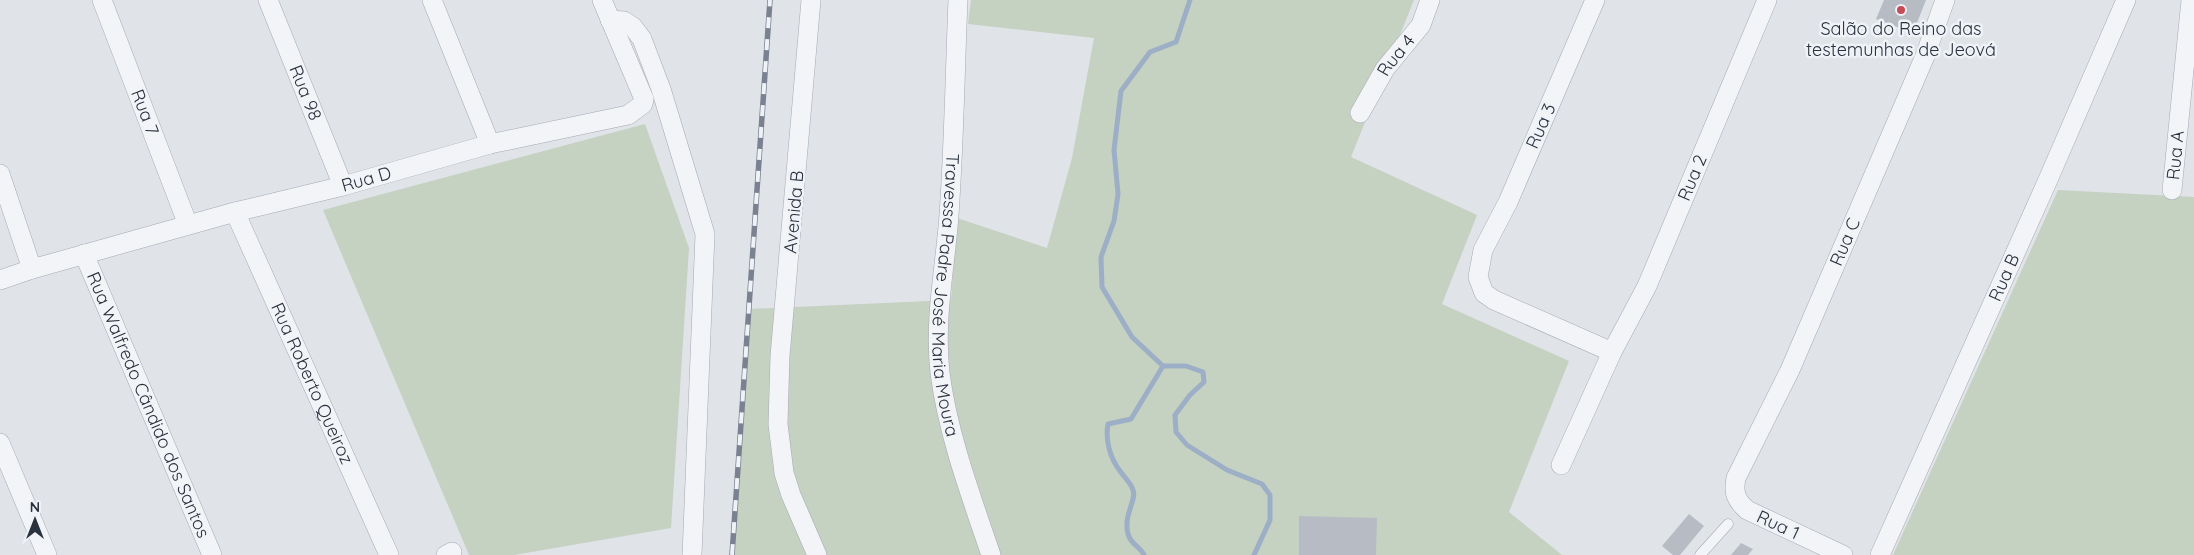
<svg xmlns="http://www.w3.org/2000/svg" width="2194" height="555" font-family="Quicksand,sans-serif">
	<style>
		.green { fill: #c5d1c1 }
		.lines { fill: none; stroke-linecap: round; stroke-linejoin: round }
		.stream { stroke: #9dafc6; stroke-width: 5 }
		.building { fill: #b7bcc4 }
		.service-casing { stroke: #a5aab2; stroke-width: 11 }
		.minor-casing { stroke: #a5aab2; stroke-width: 20 }
		.service { stroke: #f2f4f7; stroke-width: 10 }
		.minor { stroke: #f2f4f7; stroke-width: 19 }
		.rail-casing { stroke: #7a8191; stroke-width: 5.5 }
		.rail { stroke: #eff2f6; stroke-width: 4; stroke-dasharray: 11; stroke-linecap: butt }
		.poi-dot { fill: #c64c57; stroke: #eff2f6; stroke-width: 2 }
		.labels { text-anchor: middle; stroke-width: 5; stroke-linejoin: round; paint-order: stroke }
		.poi-label { font-size: 18px; fill: #29303e; stroke: #eff2f6 }
		.street-label { font-size: 18px; fill: #29303e; stroke: #eff2f6 }
	</style>
	<rect width="100%" height="100%" fill="#e0e3e8"/>
	<path class="green" d="M971 0H1414L1351 157 1477 215 1442 304 1569 361 1509 512 1562 555H732L750 309 951 300 957 218 1047 248 1072 158 1094 38 968 24Z
		M645 124 689 248 671 528 514 555H469L323 210Z
		M2058 190 2194 197V555H1893Z"/>
	<g class="lines">
		<path class="stream" d="M1190 0 1176 42 1150 52 1121 91 1114 150 1118 194 1114 221 1101 257 1102 287 1132 337 1163 366H1186L1203 372 1204 382 1190 395 1175 415 1176 432 1187 445 1227 470 1262 484 1270 495V520L1254 555
			M1144 555C1140 546 1131 545 1128 534 1123 515 1137 500 1133 490 1131 483 1124 477 1120 471 1110 458 1105 440 1108 424L1131 419 1163 366"/>
	</g>
	<path class="building" d="M1884 0H1926L1913 33 1876 19Z
		M1689 514 1704 526 1680 555H1673L1662 546Z
		M1299 516 1377 518 1376 555H1299Z
		M1741 543 1753 549 1748 555H1731Z"/>
	<g class="lines">
		<g class="service-casing">
			<path id="service" d="M1700 555 1728 524"/>
		</g>
		<g class="minor-casing">
			<g id="minor">
				<path id="s1" d="M102 0 188 225"/>
				<path id="s2" d="M268 0 343 186"/>
				<path d="M432 0 490 144"/>
				<path d="M811 0 780 356 778 424 784 473 791 495 817 555"/>
				<path id="s3" d="M958 0C955 72 954 144 949 215 945 270 934 318 940 373 948 435 971 496 991 555"/>
				<path d="M1595 0 1508 202 1483 250 1478 277 1484 293 1494 300 1612 352"/>
				<path d="M610 20 624 21 633 27 642 39 661 89 705 234 692 555"/>
				<path id="s4" d="M1360 113 1385 69 1421 25 1430 0"/>
				<path d="M0 174 32 269"/>
				<path id="s5" d="M2172 190 2191 0"/>
				<path id="s6" d="M235 212 389 555"/>
				<path id="s7" d="M84 254 212 555"/>
				<path id="s8" d="M0 280 32 269 235 212 343 186 490 144 628 115 643 104 644 99 602 0"/>
				<path d="M0 443 47 555"/>
				<path id="s9" d="M1561 465 1612 352 1647 286 1767 0"/>
				<path d="M446 555 452 552"/>
				<path id="s10" d="M1843 555 1747 510C1736 500 1733 493 1736 478L1790 370 1925 56 1945 0"/>
				<path id="s11" d="M1880 555 2047 182 2126 0"/>
			</g>
		</g>
		<use href="#service" class="service"/>
		<use href="#minor" class="minor"/>
		<g class="rail-casing">
			<path id="rail" d="M732 555 770 0"/>
		</g>
		<use href="#rail" class="rail"/>
	</g>
	<circle class="poi-dot" cx="1901" cy="10" r="5"/>
	<g class="labels">
		<g class="poi-label">
			<text x="1901" y="35">Salão do Reino das<tspan x="1901" dy="21">testemunhas de Jeová</tspan></text>
		</g>
		<g class="street-label">
			<text dy="6" stroke="none"><textPath href="#s4" startOffset="68">Rua 4</textPath></text>
			<text dy="6" stroke="none"><textPath href="#s2" startOffset="100">Rua 98</textPath></text>
			<text dy="6" stroke="none"><textPath href="#s1" startOffset="120">Rua 7</textPath></text>
			<text transform="translate(1541 126) rotate(-66)" y="6">Rua 3</text>
			<text dy="6" stroke="none"><textPath href="#s5" startOffset="35">Rua A</textPath></text>
			<text dy="6" stroke="none"><textPath href="#s9" startOffset="316">Rua 2</textPath></text>
			<text dy="6" stroke="none"><textPath href="#s8" startOffset="380">Rua D</textPath></text>
			<text transform="translate(794 212) rotate(-85)" y="6">Avenida B</text>
			<text dy="6" stroke="none"><textPath href="#s10" startOffset="402">Rua C</textPath></text>
			<text dy="6" stroke="none"><textPath href="#s11" startOffset="304">Rua B</textPath></text>
			<text dy="6" stroke="none"><textPath href="#s3" startOffset="296">Travessa Padre José Maria Moura</textPath></text>
			<text dy="6" stroke="none"><textPath href="#s6" startOffset="188">Rua Roberto Queiroz</textPath></text>
			<text dy="6" stroke="none"><textPath href="#s7" startOffset="164">Rua Walfredo Cândido dos Santos</textPath></text>
			<text transform="translate(1778 525) rotate(25)" y="6">Rua 1</text>
		</g>
	</g>
	<g transform="translate(35 520)" stroke="#eff2f6" stroke-width="4" paint-order="stroke">
	<path d="M0-4L9 19L0 12L-9 19Z" fill="#29303e"/>
	<text y="-8" font-size="14" font-weight="bold" text-anchor="middle" fill="#29303e">N</text>
	</g>
</svg>
